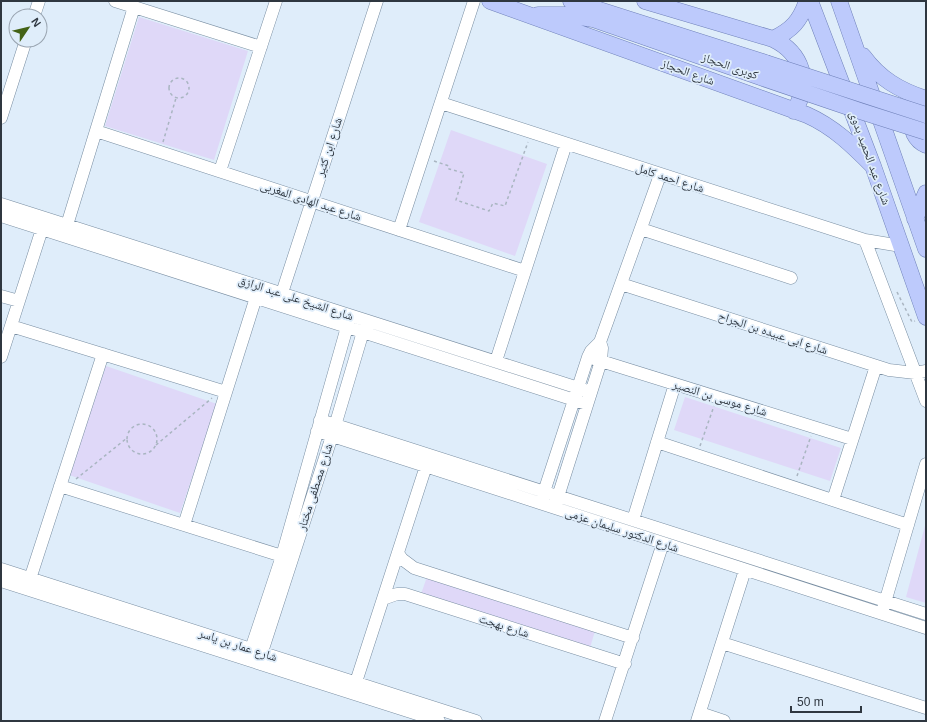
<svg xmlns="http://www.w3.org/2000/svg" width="927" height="722" font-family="Helvetica,'Noto Naskh Arabic',sans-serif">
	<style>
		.green { fill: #dfd8f8 }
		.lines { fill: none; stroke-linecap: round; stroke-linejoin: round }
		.minor-casing { stroke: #798ea2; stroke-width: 13 }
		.major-casing { stroke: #6f80b9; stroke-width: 17 }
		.path { stroke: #a9b5c1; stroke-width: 1.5; stroke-dasharray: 3 3; stroke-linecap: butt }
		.minor { stroke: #fff; stroke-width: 12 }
		.major { stroke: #bdcafc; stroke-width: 16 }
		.major-bridge-casing { stroke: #6f80b9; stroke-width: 17; stroke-linecap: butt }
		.major-bridge { stroke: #bdcafc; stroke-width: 16 }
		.labels { text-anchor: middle; stroke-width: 3.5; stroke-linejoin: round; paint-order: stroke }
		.street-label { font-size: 12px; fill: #2f3740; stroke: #dfedfa }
	</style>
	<rect width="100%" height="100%" fill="#dfedfa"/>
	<path class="green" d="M139 17 248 51 214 160 105 126Z
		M451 130 547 164 515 256 419 222Z
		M106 366 217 404 180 513 69 475Z
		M685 397 841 448 830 481 674 430Z
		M926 522V603L906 597Z
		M428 574 595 631 589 651 421 594Z"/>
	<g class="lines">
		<g class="minor-casing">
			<path id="minor" d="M115 1 261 47
				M34 16 39 1
				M441 103 865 240 901 246
				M1 118 26 40
				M96 131 525 271
				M220 171 276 1
				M1 204 591 392
				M1 216 587 404
				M67 225 134 7
				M641 229 791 278
				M399 230 474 1
				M865 240 926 401
				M621 284 889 370 915 373 926 371
				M282 293 377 1
				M1 296 19 301
				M11 326 226 392
				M1 357 42 229
				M588 357 852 439
				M496 361 566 144
				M320 420 926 614
				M317 431 926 628
				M657 442 908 525
				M60 486 282 556
				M542 498 588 357 591 351 600 342 660 175
				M833 500 876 366
				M556 503 601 361 602 348 600 342
				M633 520 675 384
				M184 525 258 291
				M398 553 402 559 414 568 633 638
				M1 569 476 721
				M30 579 103 354
				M1 581 439 721
				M383 599 397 594H405L625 664
				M883 609 926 464
				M722 643 926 708
				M251 649 282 556 349 320
				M262 652 332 436 365 325
				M356 682 426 466
				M700 713 724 721
				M605 721 663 543
				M697 721 745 570"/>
		</g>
		<g class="major-casing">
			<path id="major" d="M490 1 807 115C834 127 853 146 873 166
				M571 1 766 63
				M645 1 773 39C792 30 800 21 807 1
				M810 1 873 166 926 317
				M839 1 926 249
				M538 15H569L593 19 763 78
				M773 39C802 53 812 83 794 111
				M863 56C880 79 899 90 926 99
				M913 118C910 129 915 140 926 145
				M915 219 926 193"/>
		</g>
		<path class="path" d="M169 88a10 10 0 1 1 20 0a10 10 0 1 1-20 0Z
			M163 142 176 98
			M434 161 449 166V169L464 173 456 200 489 211 493 203 505 206 528 142
			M897 292 912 322 915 321
			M127 439a15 15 0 1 1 30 0a15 15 0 1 1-30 0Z
			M156 445 212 398
			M700 446 714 406
			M797 476 811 436
			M76 479 127 438"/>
		<use href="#minor" class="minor"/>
		<use href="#major" class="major"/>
		<g class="major-bridge-casing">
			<path id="major-bridge" d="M766 63 926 115
				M763 78 860 111 926 132"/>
		</g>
		<use href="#major-bridge" class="major-bridge"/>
	</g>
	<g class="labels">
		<g class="street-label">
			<text transform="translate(730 66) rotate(19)" y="4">كوبرى الحجاز</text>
			<text transform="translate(688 72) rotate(20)" y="4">شارع الحجاز</text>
			<text transform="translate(329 147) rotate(-72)" y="4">شارع ابن كثير</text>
			<text transform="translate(870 158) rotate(70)" y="4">شارع عبد الحميد بدوى</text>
			<text transform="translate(670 178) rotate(18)" y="4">شارع احمد كامل</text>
			<text transform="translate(311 201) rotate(18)" y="4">شارع عبد الهادى المغربى</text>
			<text transform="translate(296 298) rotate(18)" y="4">شارع الشيخ على عبد الرازق</text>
			<text transform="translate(773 333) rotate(18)" y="4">شارع ابى عبيده بن الجراح</text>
			<text transform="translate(720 398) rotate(17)" y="4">شارع موسى بن النصير</text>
			<text transform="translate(315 487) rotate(-72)" y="4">شارع مصطفى مختار</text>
			<text transform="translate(622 530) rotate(18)" y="4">شارع الدكتور سليمان عزمى</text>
			<text transform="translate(504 626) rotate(18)" y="4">شارع بهجت</text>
			<text transform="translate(238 645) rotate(18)" y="4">شارع عمار بن ياسر</text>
		</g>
	</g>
	<rect width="927" height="722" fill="none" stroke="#2f3740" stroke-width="4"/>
	<g transform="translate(28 28) rotate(55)"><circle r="19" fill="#dfedfa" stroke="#99a4b0"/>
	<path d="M0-3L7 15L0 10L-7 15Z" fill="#436216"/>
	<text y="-6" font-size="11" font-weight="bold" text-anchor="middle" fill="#2f3740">N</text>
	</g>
	<path d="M791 706v6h70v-6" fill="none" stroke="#2f3740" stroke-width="2"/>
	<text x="797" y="706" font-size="12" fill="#2f3740" stroke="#dfedfa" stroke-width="3" paint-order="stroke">50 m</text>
</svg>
